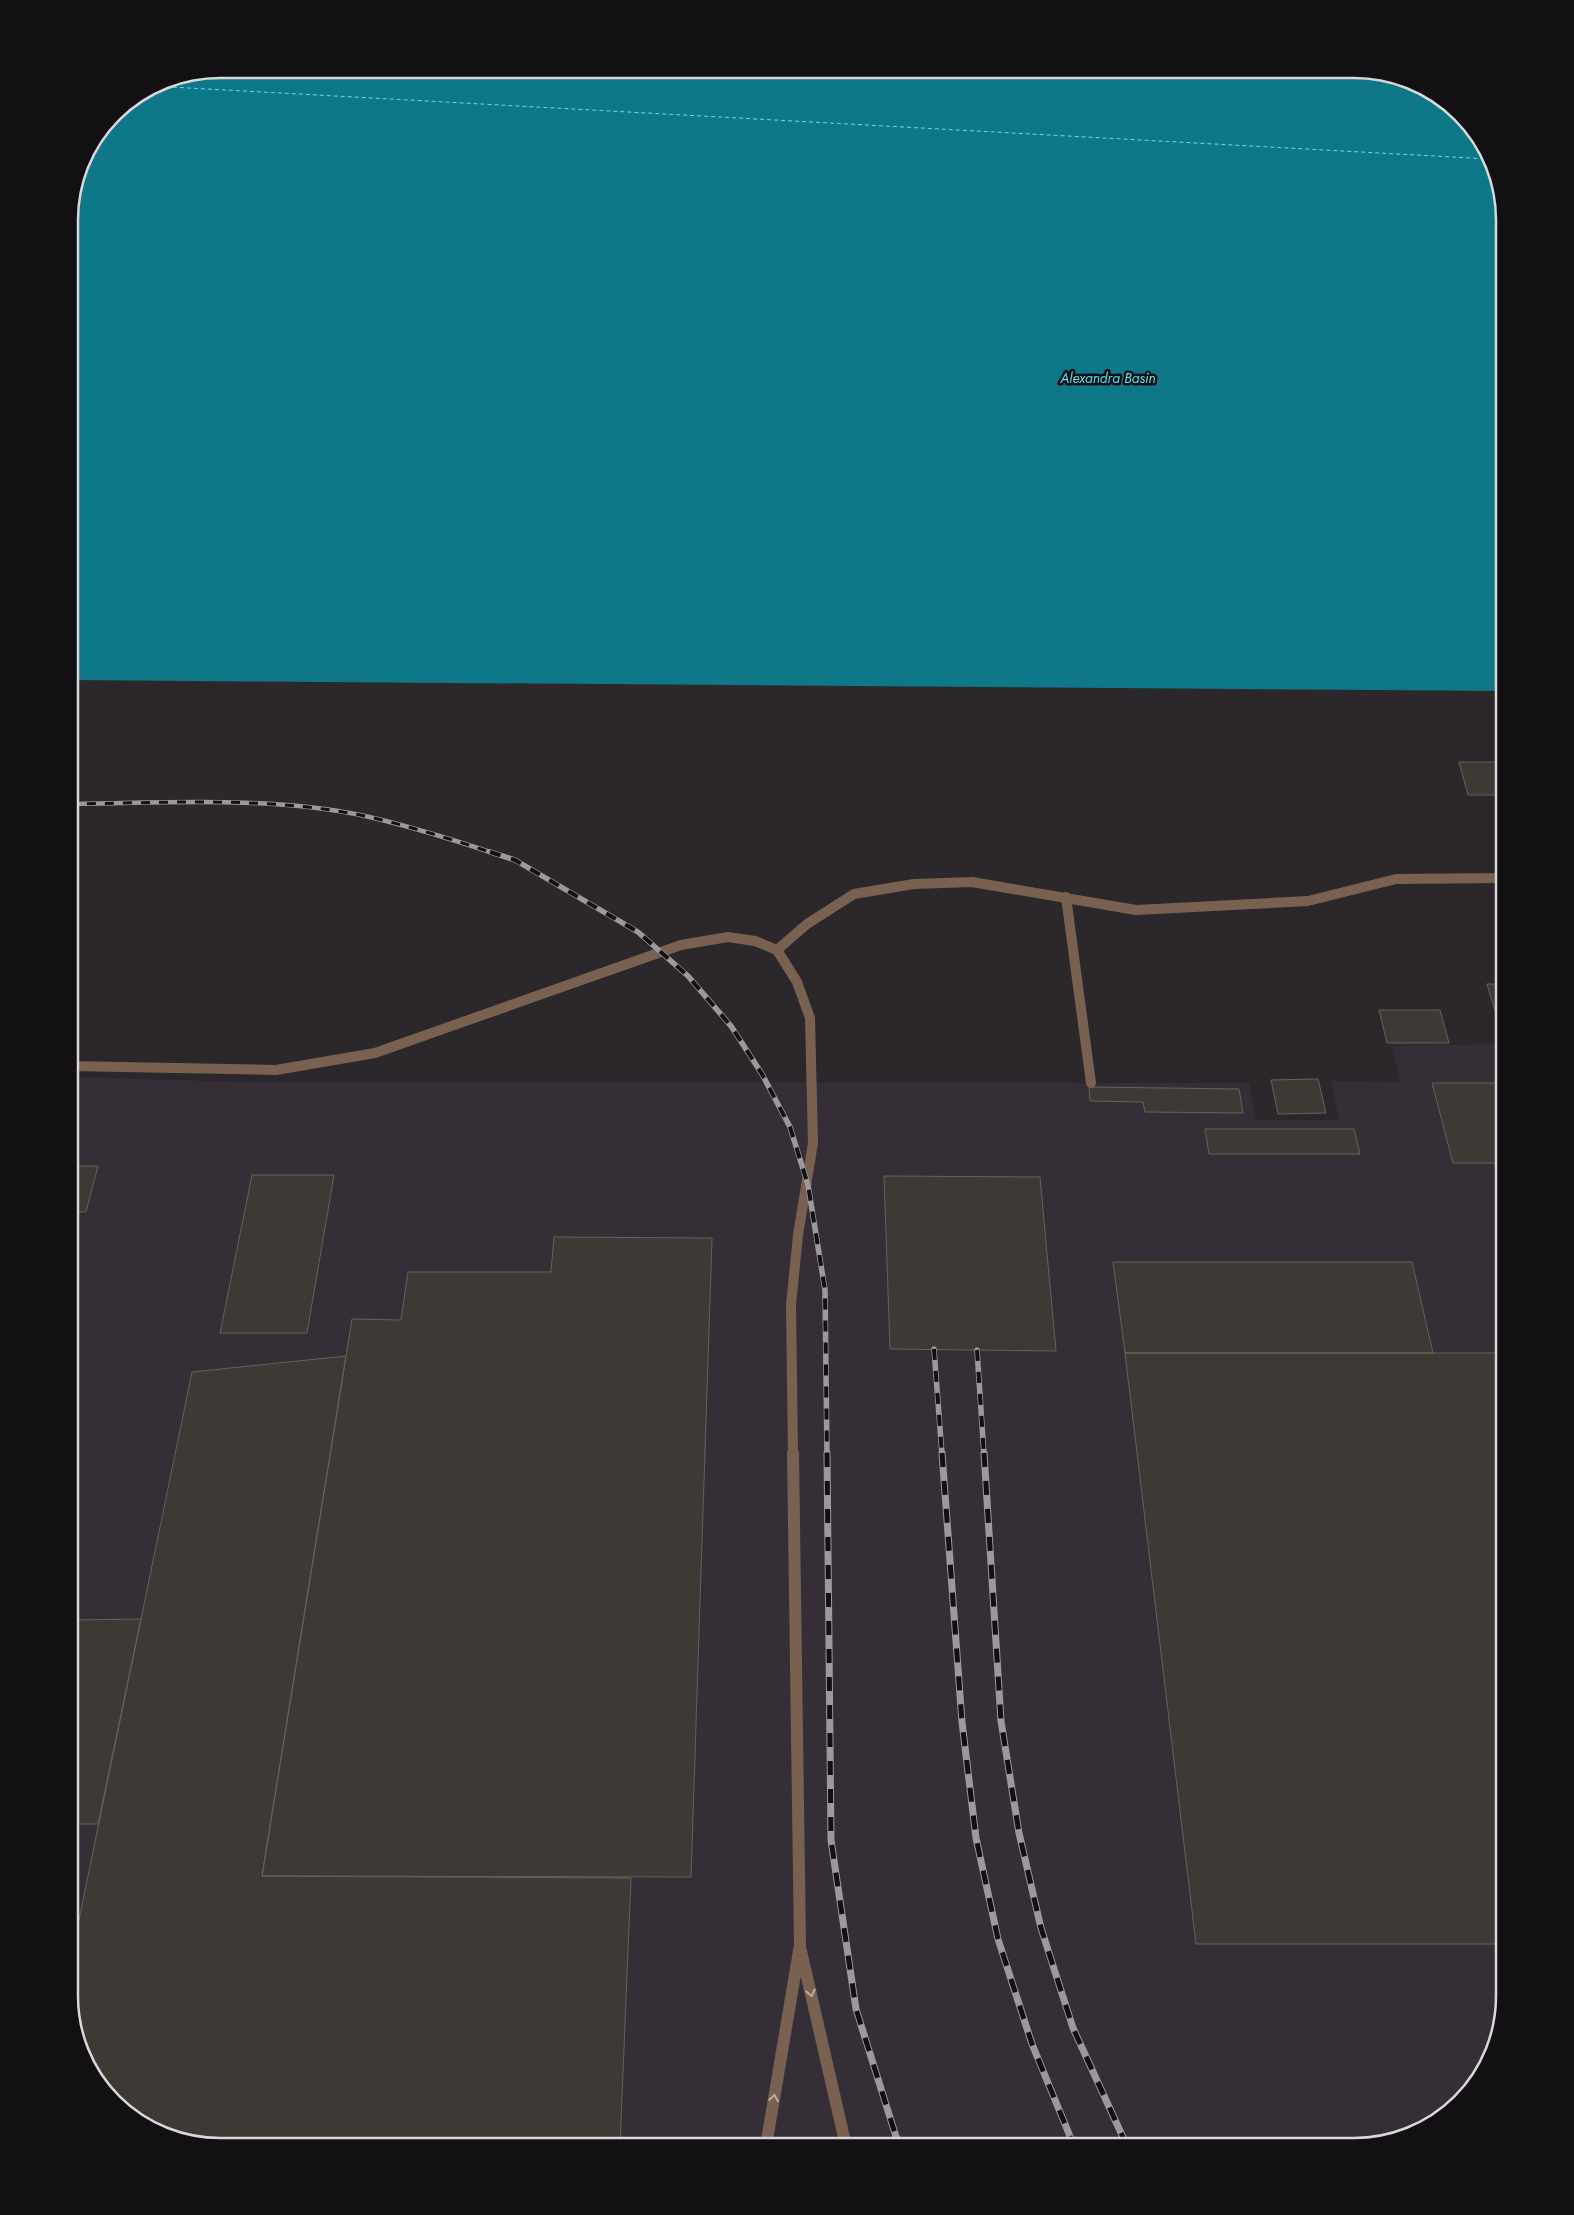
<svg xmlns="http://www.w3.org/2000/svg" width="1574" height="2215" font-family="Jost,sans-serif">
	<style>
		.built { fill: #362e37 }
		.water { fill: #0f7888 }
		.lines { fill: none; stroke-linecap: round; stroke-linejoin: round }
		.ferry { stroke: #5adef6; stroke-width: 1; stroke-dasharray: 4 3; stroke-linecap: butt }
		.building { fill: #3e3935; stroke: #66615c }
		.lane-far1 { stroke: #786150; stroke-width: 10 }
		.lane { stroke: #786150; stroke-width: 12 }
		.rail-far2-casing { stroke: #9c999c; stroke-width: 4.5 }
		.rail-far1-casing { stroke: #9c999c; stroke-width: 5.5 }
		.rail-casing { stroke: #9c999c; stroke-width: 7 }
		.rail-far2 { stroke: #121012; stroke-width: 3; stroke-dasharray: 9; stroke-linecap: butt }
		.rail-far1 { stroke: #121012; stroke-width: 4; stroke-dasharray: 11; stroke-linecap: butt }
		.rail { stroke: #121012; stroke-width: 5; stroke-dasharray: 14; stroke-linecap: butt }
		.oneway { stroke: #b7aeaa }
		.labels { text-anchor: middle; stroke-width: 5; stroke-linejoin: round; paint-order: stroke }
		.far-water-label { font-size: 14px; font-style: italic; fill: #5adef6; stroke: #121012 }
		.rim { fill: none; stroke: #d9d7da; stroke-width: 2.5 }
	</style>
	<rect width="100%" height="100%" fill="#2b272b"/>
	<path class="built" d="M1487 984H1505V1996L1485 2071 1430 2126 1355 2146H210L144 2126 89 2071 69 1996V1077L245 1082 1249 1083 1256 1120H1339L1331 1081 1401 1082 1391 1046 1505 1044Z"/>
	<path class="water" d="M219 69H1364L1430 89 1485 144 1505 219V691L69 680V210L80 161 113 113 162 80Z"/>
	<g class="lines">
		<path class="ferry" d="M152 86 1489 159"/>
	</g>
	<path class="building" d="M1459 762H1505V795H1468Z
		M1487 984H1505V1044Z
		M1379 1010H1440L1449 1043H1387Z
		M1318 1079 1326 1113 1278 1114 1271 1080Z
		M1432 1083H1505V1163H1453Z
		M1089 1087 1239 1089 1243 1113 1145 1112 1143 1102 1090 1101Z
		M1205 1129H1354L1360 1154H1209Z
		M69 1166H98L86 1212H69Z
		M252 1175H334L307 1333H220Z
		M884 1176 1040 1177 1056 1351 890 1349Z
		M554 1237 712 1238 691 1877 262 1876 352 1319 401 1320 408 1272H551Z
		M1113 1262H1412L1433 1353H1125Z
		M1125 1353H1505V1944H1196Z
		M346 1356 262 1876 631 1878 620 2146H210L144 2126 89 2071 69 1996V1968L192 1372Z
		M141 1619 98 1824H69V1620Z"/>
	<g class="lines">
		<path class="lane-far1" d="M1066 897 1091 1083
			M777 950 807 924 854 894 914 884 972 882 1136 910 1308 901 1396 879 1505 878
			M69 1066 276 1070 375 1053 681 945 728 937 755 941 777 950 797 982 810 1018 813 1143 798 1235 791 1305 793 1455"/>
		<path class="lane" d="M801 1951 846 2146
			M766 2146 800 1945 793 1453"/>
		<g class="rail-far2-casing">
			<path id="rail-far2" d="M69 804C167 803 269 796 365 816 409 826 451 839 493 853"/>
		</g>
		<g class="rail-far1-casing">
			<path id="rail-far1" d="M490 852 515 860 638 932 688 976 731 1026 762 1074 790 1127 808 1185 825 1290 827 1455
				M934 1349 942 1455
				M977 1350 984 1455"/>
		</g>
		<g class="rail-casing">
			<path id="rail" d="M827 1453 831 1840 856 2009 899 2146
				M942 1453 962 1722 976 1838 998 1939 1032 2044 1074 2146
				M984 1453 1001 1721 1019 1833 1041 1928 1073 2028 1127 2146"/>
		</g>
		<use href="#rail-far2" class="rail-far2"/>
		<use href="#rail-far1" class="rail-far1"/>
		<use href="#rail" class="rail"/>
	</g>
	<defs><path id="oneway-chevron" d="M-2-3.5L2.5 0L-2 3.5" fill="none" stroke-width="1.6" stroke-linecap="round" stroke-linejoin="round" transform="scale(1.25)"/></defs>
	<g class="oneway">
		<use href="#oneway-chevron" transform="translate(811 1993) rotate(77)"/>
		<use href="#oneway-chevron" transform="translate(774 2098) rotate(-81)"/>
	</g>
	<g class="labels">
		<g class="far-water-label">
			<text x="1108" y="383">Alexandra Basin</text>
		</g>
	</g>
	<path d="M0 0H1574V2215H0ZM220 78H1354A142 142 0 0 1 1496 220V1996A142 142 0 0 1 1354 2138H220A142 142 0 0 1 78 1996V220A142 142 0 0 1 220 78Z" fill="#121012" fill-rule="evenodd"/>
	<path class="rim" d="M220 78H1354A142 142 0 0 1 1496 220V1996A142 142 0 0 1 1354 2138H220A142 142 0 0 1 78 1996V220A142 142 0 0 1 220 78Z"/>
</svg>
